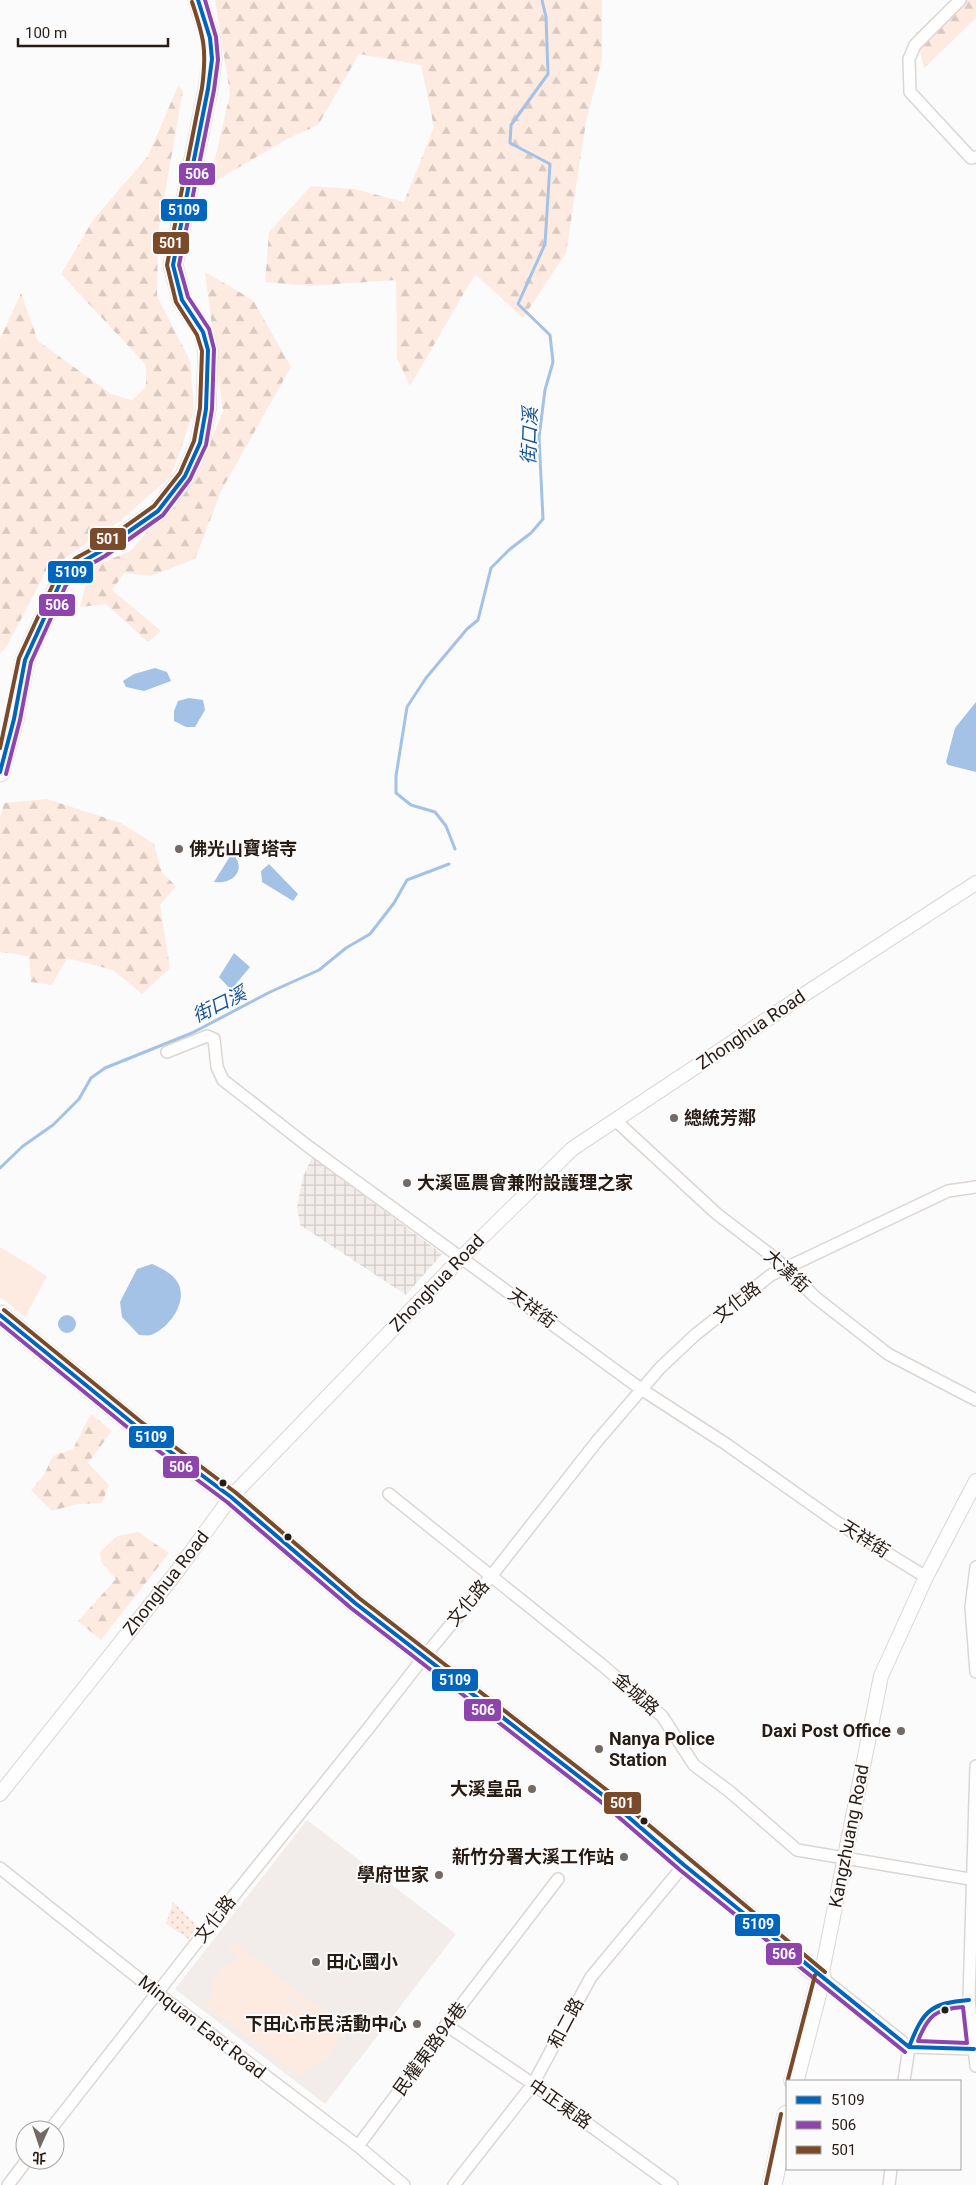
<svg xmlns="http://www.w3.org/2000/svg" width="976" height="2185" font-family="Roboto,'Noto Sans TC',sans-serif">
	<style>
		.built { fill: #f2edea }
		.industrial { fill: url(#industrial-grid) }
		.grass { fill: #fdebe1; fill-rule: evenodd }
		.forest { fill: url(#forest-firs) }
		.park { fill: url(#park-dots) }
		.water { fill: #a3c2e6 }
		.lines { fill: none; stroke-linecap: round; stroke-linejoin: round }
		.stream { stroke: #a3c2e6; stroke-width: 3 }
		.minor-casing { stroke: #dcd6d2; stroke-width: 14 }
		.tertiary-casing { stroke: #dcd6d2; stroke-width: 16 }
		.primary-casing { stroke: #dcd6d2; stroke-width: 21 }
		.minor { stroke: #fefefe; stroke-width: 11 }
		.tertiary { stroke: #fefefe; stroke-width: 14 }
		.primary { stroke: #fefefe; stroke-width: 19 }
		.bus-1-casing { stroke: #fbfbfb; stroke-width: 8 }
		.bus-2-casing { stroke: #fbfbfb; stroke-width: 8 }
		.bus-3-casing { stroke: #fbfbfb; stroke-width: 8 }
		.bus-1 { stroke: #0065bd; stroke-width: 4 }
		.bus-2 { stroke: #8e44ad; stroke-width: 4 }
		.bus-3 { stroke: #7a4b2a; stroke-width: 4 }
		.poi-dot { fill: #716a66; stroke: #fbfbfb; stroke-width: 2 }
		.bus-dot { fill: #271c15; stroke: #fbfbfb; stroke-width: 2 }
		.labels { text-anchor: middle; stroke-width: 4; stroke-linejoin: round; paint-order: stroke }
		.poi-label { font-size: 18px; font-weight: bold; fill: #271c15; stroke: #fbfbfb; text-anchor: start }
		.street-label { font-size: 18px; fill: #271c15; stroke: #fbfbfb }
		.water-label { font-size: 19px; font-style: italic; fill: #145392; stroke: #fbfbfb }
		.line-badge { stroke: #fbfbfb; stroke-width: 2 }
		.badge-label { font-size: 14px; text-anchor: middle; font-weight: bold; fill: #fff }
	</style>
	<defs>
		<pattern id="industrial-grid" width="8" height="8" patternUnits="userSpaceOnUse" patternTransform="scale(1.25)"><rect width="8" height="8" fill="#f2edea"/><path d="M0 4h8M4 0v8" fill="none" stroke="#d0cbc8"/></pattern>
		<pattern id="forest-firs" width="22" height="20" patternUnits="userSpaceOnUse" patternTransform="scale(1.25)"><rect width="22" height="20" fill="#fdebe1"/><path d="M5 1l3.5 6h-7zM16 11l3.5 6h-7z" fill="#d9c9c0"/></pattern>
		<pattern id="park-dots" width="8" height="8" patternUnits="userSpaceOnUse" patternTransform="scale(1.25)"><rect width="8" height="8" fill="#fdebe1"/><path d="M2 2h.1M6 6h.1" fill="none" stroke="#d9c9c0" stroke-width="1.8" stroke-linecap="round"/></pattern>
	</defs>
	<rect width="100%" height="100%" fill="#fbfbfb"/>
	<path class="built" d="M307 1820 456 1934 325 2104 175 1989Z"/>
	<path class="industrial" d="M312 1157 442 1254 406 1295 300 1225 297 1207 303 1177Z"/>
	<path class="grass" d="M0 1247 47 1276 25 1317 0 1297Z
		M233 1942 349 2030 343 2038 337 2034C334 2068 316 2059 300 2076L205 2004 211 1996 213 1998C210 1977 221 1962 242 1959L228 1948ZM289 1996 321 2022 319 2025 287 1999ZM275 2014 307 2040 306 2042 274 2016Z"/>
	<path class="forest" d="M215 0H602V59L586 122 566 253 523 318 475 274 410 386 397 358 396 280 310 286 265 282 269 232 311 186 354 189 404 202 434 127 421 65 359 54 318 125 287 139 209 185 230 94Z
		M951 0H976V18L924 68 916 33Z
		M178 86 183 90 158 233 157 296 190 361 194 411 171 476 120 521 46 571 7 646 0 654V339L21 293 38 341 111 394 132 400 146 387V365L61 274 93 220 148 156Z
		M205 272 253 300 291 367 222 489 195 559 151 576 124 573 112 590 161 631 148 642 106 604 80 607 90 568 130 551 195 480 223 411Z
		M47 799 121 823 154 844 162 873 176 886 160 905 170 968 142 994 113 970 67 958 52 985 31 982 29 956 0 952V818L4 803Z
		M91 1414 112 1431 88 1463 109 1485 102 1503 77 1504 52 1511 31 1490 44 1475 53 1456 73 1449Z
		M138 1532 169 1553 101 1640 78 1621 116 1579 101 1562 100 1552 117 1536Z"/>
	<path class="park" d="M173 1902 196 1925 189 1939 166 1924Z"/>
	<path class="water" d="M155 668 167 672 171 681 144 691 126 687 123 681 134 674Z
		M189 698 203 700 205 710 195 727H186L174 721V711L178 701Z
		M976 702V772L948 765 946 762 955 728Z
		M232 853C248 869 233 885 214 882Z
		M269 864 298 894 293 901 262 882 261 871Z
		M234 953 250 967 231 990 219 977Z
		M152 1264C163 1269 174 1274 179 1285 187 1304 168 1329 151 1335 148 1336 143 1335 139 1335L122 1317 120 1302 137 1269Z
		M58 1324a9 9 0 1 1 18 0a9 9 0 1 1-18 0Z"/>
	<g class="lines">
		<path class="stream" d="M455 849 446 826 435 812 411 805 396 793V776L407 707 426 678 467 629 478 620 491 568 510 549 531 533 543 519 539 437 545 390 553 362 550 335 518 304 545 244 550 164 510 143 511 125 548 74 546 17 542 0
			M0 1168 23 1146 53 1125 79 1099 91 1078 105 1068 192 1033 270 992 319 970 346 948 370 934 394 903 407 880 449 864"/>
		<g class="minor-casing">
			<path id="minor" d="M960 0 915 45 909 59 910 92 971 158 976 157
				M167 1052 207 1036 214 1039 217 1067 223 1080 309 1147 641 1389 726 1444 835 1521 926 1577
				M615 1120 717 1214 776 1259 815 1297 888 1354 976 1400
				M389 1494 602 1665 662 1716 694 1765 729 1791 797 1850 976 1880
				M976 1567 971 1607 976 1672
				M976 1766 969 2000 976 2066
				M0 1868 157 1993 358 2146 404 2185
				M821 1977 909 2047
				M446 2025 533 2084 672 2185
				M909 2047 974 2049
				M904 2081 909 2047
				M50 2130 211 1924 367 1730 424 1657 492 1575 598 1440 660 1368 695 1335 771 1275 948 1191 976 1187
				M358 2146 408 2079 446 2025 558 1879
				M8 2185 27 2160
				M454 2185 533 2084 591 1977 684 1865
				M889 2185 891 2169"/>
		</g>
		<g class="tertiary-casing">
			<path id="tertiary" d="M0 1794 175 1574 231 1497 461 1258 572 1149 808 992 976 883
				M821 1977 881 1676 926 1577 976 1481"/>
		</g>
		<g class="primary-casing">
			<path id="primary" d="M0 772 14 719 25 660 61 581 80 563 101 551 158 511 185 476 200 443 206 409 208 350 203 332 182 300 173 265 208 89 212 59 210 38 198 0
				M0 1315 136 1426 231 1497 355 1603 604 1796 821 1977 794 2081
				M772 2185 787 2115"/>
		</g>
		<use href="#minor" class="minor"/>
		<use href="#tertiary" class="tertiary"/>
		<use href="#primary" class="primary"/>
		<g class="bus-1-casing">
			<path id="bus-1" d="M0 772 14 719 25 660 61 581 80 563 101 551 158 511 185 476 200 443 206 409 208 350 203 332 182 300 173 265 208 89 212 59 210 38 198 0
				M0 1315 136 1426 231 1497 355 1603 604 1796 684 1865 909 2047
				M909 2047C923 2011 930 2003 969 2000
				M909 2047 974 2049"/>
		</g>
		<g class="bus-2-casing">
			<path id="bus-2" d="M6 774 20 720 31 662 66 585 84 568 105 556 163 515 190 479 206 445 212 409 214 349 209 329 188 297 179 265 214 90 218 60 216 37 205 0
				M0 1323 132 1431 227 1502 351 1608 600 1801 680 1870 905 2052
				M963 2007 967 2043 918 2041C928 2015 936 2009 963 2007Z"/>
		</g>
		<g class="bus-3-casing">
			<path id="bus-3" d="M0 748 19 658 56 578 76 558 98 546 154 506 180 473 194 441 200 408 202 351 197 335 176 302 167 265 202 88C207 50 204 38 192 2
				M4 1310 140 1421 235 1492 359 1598 608 1791 825 1972
				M788 2079 815 1975
				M766 2184 781 2114"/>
		</g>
		<use href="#bus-1" class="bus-1"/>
		<use href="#bus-2" class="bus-2"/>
		<use href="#bus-3" class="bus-3"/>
	</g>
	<g class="poi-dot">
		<circle cx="179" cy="849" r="5"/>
		<circle cx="674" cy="1118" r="5"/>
		<circle cx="407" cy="1183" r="5"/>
		<circle cx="901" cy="1731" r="5"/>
		<circle cx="599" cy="1749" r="5"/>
		<circle cx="532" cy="1789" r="5"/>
		<circle cx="624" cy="1857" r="5"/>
		<circle cx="439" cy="1875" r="5"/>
		<circle cx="316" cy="1962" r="5"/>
		<circle cx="417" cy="2024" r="5"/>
	</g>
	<g class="bus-dot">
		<circle cx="223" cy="1483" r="4.5"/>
		<circle cx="288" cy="1537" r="4.5"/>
		<circle cx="644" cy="1821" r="4.5"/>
		<circle cx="945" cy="2010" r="4.5"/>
	</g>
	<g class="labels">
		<g class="poi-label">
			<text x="189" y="855">佛光山寶塔寺</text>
			<text x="684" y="1124">總統芳鄰</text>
			<text x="417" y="1189">大溪區農會兼附設護理之家</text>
			<text x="891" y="1737" text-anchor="end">Daxi Post Office</text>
			<text x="609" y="1745">Nanya Police<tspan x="609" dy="21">Station</tspan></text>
			<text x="522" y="1795" text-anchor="end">大溪皇品</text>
			<text x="614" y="1863" text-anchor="end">新竹分署大溪工作站</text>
			<text x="429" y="1881" text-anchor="end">學府世家</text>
			<text x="326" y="1968">田心國小</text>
			<text x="407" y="2030" text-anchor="end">下田心市民活動中心</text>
		</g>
		<g class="street-label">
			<text transform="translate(751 1030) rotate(-34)" y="6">Zhonghua Road</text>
			<text transform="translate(787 1271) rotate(42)" y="6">大漢街</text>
			<text transform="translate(437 1283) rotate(-46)" y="6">Zhonghua Road</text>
			<text transform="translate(737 1302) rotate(-38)" y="6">文化路</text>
			<text transform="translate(532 1308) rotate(36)" y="6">天祥街</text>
			<text transform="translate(865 1539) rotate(32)" y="6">天祥街</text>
			<text transform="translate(166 1583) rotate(-52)" y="6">Zhonghua Road</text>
			<text transform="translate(468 1603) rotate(-50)" y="6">文化路</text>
			<text transform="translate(636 1694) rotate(41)" y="6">金城路</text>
			<text transform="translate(849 1836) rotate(-79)" y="6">Kangzhuang Road</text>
			<text transform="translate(215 1919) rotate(-52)" y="6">文化路</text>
			<text transform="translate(566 2023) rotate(-62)" y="6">和二路</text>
			<text transform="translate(202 2027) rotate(38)" y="6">Minquan East Road</text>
			<text transform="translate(430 2049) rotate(-54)" y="6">民權東路94巷</text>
			<text transform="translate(560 2104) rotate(35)" y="6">中正東路</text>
		</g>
		<g class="water-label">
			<text transform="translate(529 436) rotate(-88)" y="7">街口溪</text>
			<text transform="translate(219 1004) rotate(-26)" y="7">街口溪</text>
		</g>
	</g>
	<g class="line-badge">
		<rect x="178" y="162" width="38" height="24" rx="5" fill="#8e44ad"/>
		<rect x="160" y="198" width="48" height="24" rx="5" fill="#0065bd"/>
		<rect x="152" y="231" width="38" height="24" rx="5" fill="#7a4b2a"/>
		<rect x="89" y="527" width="38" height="24" rx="5" fill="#7a4b2a"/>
		<rect x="47" y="560" width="47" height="24" rx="5" fill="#0065bd"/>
		<rect x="38" y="593" width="38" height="24" rx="5" fill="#8e44ad"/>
		<rect x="128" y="1425" width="47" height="24" rx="5" fill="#0065bd"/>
		<rect x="162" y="1455" width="38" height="24" rx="5" fill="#8e44ad"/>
		<rect x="431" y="1668" width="48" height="24" rx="5" fill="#0065bd"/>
		<rect x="463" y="1698" width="39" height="24" rx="5" fill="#8e44ad"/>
		<rect x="603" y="1791" width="39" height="24" rx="5" fill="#7a4b2a"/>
		<rect x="734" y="1913" width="47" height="24" rx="5" fill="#0065bd"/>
		<rect x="765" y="1942" width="38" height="24" rx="5" fill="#8e44ad"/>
	</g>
	<g class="badge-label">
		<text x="197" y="179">506</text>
		<text x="184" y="215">5109</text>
		<text x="171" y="248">501</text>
		<text x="108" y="544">501</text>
		<text x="71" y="577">5109</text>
		<text x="57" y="610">506</text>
		<text x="151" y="1442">5109</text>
		<text x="181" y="1472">506</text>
		<text x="455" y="1685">5109</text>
		<text x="483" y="1715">506</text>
		<text x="622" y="1808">501</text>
		<text x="758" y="1929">5109</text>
		<text x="784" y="1959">506</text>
	</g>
	<rect x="786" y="2080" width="175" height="90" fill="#fbfbfb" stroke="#a6a29f"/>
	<rect x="796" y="2096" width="25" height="8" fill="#0065bd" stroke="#a6a29f"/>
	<text x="831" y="2105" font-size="15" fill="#271c15">5109</text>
	<rect x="796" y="2121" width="25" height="8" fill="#8e44ad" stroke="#a6a29f"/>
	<text x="831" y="2130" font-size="15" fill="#271c15">506</text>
	<rect x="796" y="2146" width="25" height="8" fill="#7a4b2a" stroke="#a6a29f"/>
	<text x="831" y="2155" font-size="15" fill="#271c15">501</text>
	<g transform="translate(40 2145) rotate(183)"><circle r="24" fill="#fbfbfb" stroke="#a6a29f"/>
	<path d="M0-4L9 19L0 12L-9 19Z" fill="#716a66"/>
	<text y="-8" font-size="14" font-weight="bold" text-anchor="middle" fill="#271c15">北</text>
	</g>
	<path d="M18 38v8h150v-8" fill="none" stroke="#271c15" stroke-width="2.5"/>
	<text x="25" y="38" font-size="15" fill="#271c15" stroke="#fbfbfb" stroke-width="4" paint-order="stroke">100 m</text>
</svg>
